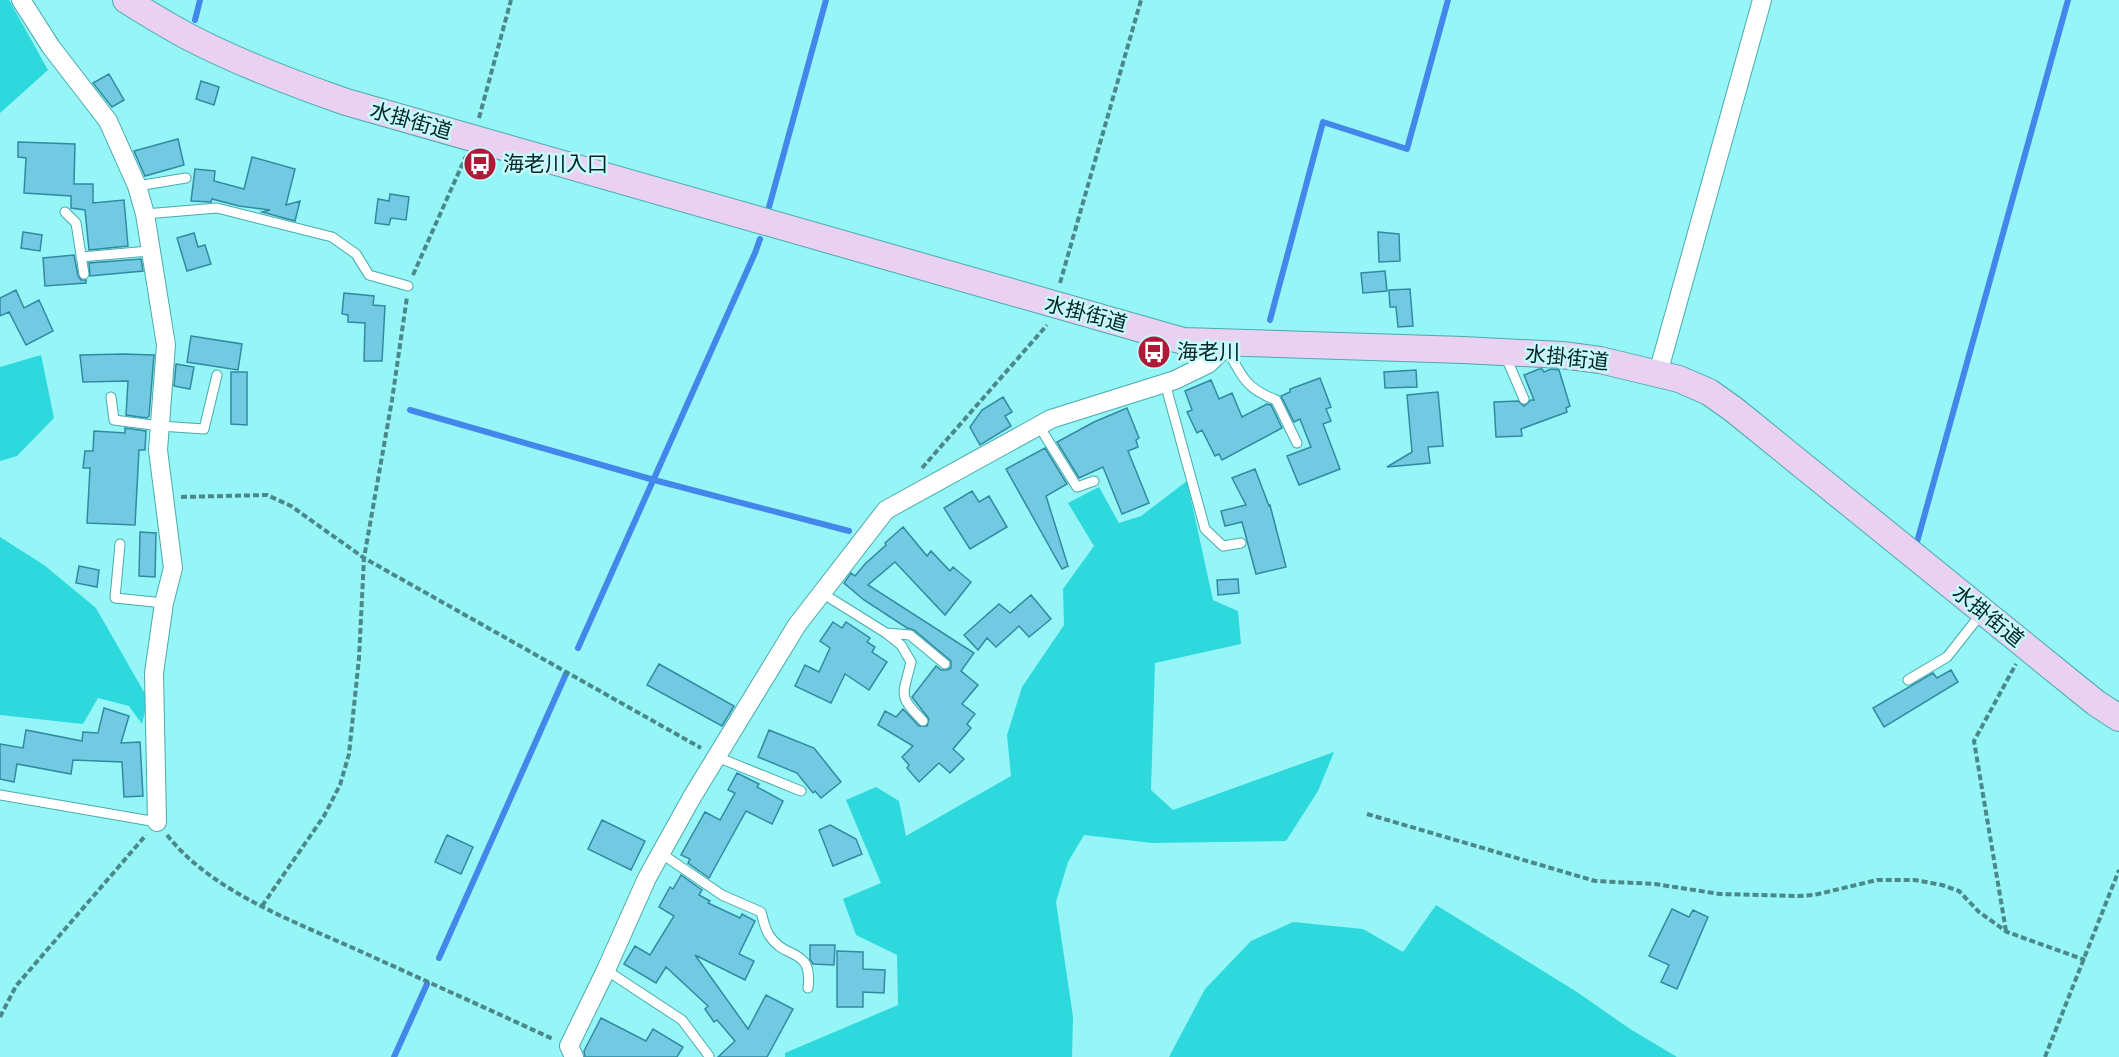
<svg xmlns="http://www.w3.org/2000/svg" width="2119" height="1057" font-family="'Alegreya Sans','Noto Sans JP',sans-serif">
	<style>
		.green { fill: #2dd9dd }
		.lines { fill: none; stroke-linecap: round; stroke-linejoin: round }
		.stream { stroke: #4287e9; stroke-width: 6 }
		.building { fill: #72c9e1; stroke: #2f8ba2; stroke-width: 1.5 }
		.lane-casing { stroke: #49abad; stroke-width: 11 }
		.street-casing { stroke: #49abad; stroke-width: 20 }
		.secondary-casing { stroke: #49abad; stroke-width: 28 }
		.path { stroke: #4a8889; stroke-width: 4; stroke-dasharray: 6 3; stroke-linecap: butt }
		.lane { stroke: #fff; stroke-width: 9 }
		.street { stroke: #fff; stroke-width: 18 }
		.secondary { stroke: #ead1f2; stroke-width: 26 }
		.labels { text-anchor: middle; stroke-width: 5; stroke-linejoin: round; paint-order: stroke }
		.street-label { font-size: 21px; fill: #042324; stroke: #c5fbfc }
		.poi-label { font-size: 21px; fill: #042324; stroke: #c5fbfc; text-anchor: start }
	</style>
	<rect width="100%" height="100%" fill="#95f5f7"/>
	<path class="green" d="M0 0H9L48 70 0 113Z
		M41 355 54 418 17 456 0 461V367Z
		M1187 481 1213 600 1238 611 1241 644 1155 663 1151 790 1173 810 1334 752 1318 791 1286 841 1152 843 1084 835 1068 862 1056 902 1073 1017 1072 1057H785V1053L898 1005 897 955 856 935 843 899 881 883 846 800 876 787 899 801 906 836 1011 776 1007 735 1022 687 1064 625 1063 589 1094 546 1068 503 1099 487 1119 523 1141 516Z
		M0 537 44 565 96 608 148 699 142 724 129 706 98 698 83 724 0 715Z
		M1436 905 1577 992 1630 1029 1677 1057H1169L1205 989 1251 941 1293 922 1363 929 1403 952Z"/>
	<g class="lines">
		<path class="stream" d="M195 20 200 0
			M769 207 826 0
			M1270 320 1323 122 1407 149 1448 0
			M410 410 654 480 849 531
			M1917 542 2068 0
			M578 648 755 253 760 239
			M439 958 566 674
			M394 1057 427 984"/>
	</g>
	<path class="building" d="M109 74 124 100 112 107 93 83Z
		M201 81 219 87 214 105 196 99Z
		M178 139 184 165 145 176 134 151Z
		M18 142 75 144 74 184H93V203L124 200 128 246 89 250 85 210 71 208V196L24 193 26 158 18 157Z
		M252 157 295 169 286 205 300 201 295 221 262 212 270 210 239 206 212 199 211 202 191 201 195 169 215 171 214 181 244 189Z
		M390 194 409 197 406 220 391 218 389 225 375 223 378 199 389 201Z
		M23 232 42 235 40 251 21 248Z
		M1378 232 1399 234 1400 261 1379 262Z
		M194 233 198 247 205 245 211 264 187 271 177 238Z
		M74 255 78 276 81 280H86V283L45 286 43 258Z
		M141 259 143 271 90 276 89 263Z
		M1385 271 1387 291 1363 293 1361 273Z
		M1410 289 1413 326 1398 327 1396 307H1390L1389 290Z
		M16 290 24 308 39 300 53 331 26 345 9 312 0 316V298Z
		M344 293 374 296 373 305 385 306 382 361H364L365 323 348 322V315L342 314Z
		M191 336 242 344 238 370 187 362Z
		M123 354 154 355 149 416 147 418 126 415 128 381 83 382 80 355Z
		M176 364 194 367 190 389 174 386Z
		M1539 369H1542L1544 372 1551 369 1559 370 1570 406 1566 408 1567 412 1521 429 1522 436 1496 437 1494 402 1518 401 1524 406 1531 400H1534L1524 375Z
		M1416 370 1417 387 1385 388 1384 372Z
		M231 372H247V425L231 424Z
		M1320 378 1331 407 1326 409 1331 421 1323 424 1340 469 1299 485 1287 456 1311 447 1300 419 1294 422 1281 396 1290 392V389Z
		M1211 380 1219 399 1232 393 1242 417 1267 404 1271 405 1282 428 1222 460 1219 454 1215 456 1202 430 1197 433 1187 412 1192 410 1185 391Z
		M1438 392 1443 446 1428 447 1430 463 1387 467 1412 452 1407 395Z
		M1003 397 1012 412 1005 416 1011 426 980 445 970 427 982 410Z
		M1127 408 1139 438 1136 440 1138 447 1128 451 1149 503 1122 514 1103 467 1079 478 1057 442 1094 422Z
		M125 428 146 431 145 450H139L135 525 87 523 90 468H83L85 451H93L94 431 125 433Z
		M1045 448 1067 484 1046 496 1068 566 1062 569 1006 469Z
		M1255 469 1269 506 1270 505 1286 567 1256 574 1242 522 1225 526 1221 511 1246 505 1232 478Z
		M972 491 979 502 989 496 1007 527 970 549 944 508Z
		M903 527 927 556 931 551 950 571 953 567 971 582 945 615 895 562 868 585 974 653 961 671 978 685 962 704 975 714 967 724 971 728 953 749 964 759 950 773 939 763 919 782 907 768 909 765 902 757 913 746 878 725 885 711 896 717 903 709 919 726H927L929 719 912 697 936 666 941 670H947L951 668V661L914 630 907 628 864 600 844 583 851 573 855 576 865 564 886 545 885 543Z
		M140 532 156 533 155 577 139 576Z
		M79 566 99 570 97 587 76 583Z
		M1238 579 1239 593 1218 595 1217 580Z
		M1031 595 1051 619 1029 637 1019 626 996 647 987 638 978 650 964 635 999 604 1010 613Z
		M833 622 842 628 846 622 870 638 867 642 875 647 872 652 887 662 869 690 845 674 831 703 795 686 805 665 819 672 830 648 820 641Z
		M659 664 734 706 722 726 647 685Z
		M1951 670 1958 682 1884 727 1873 708 1933 673 1937 678Z
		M104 708 129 716 121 743 140 742 143 796 124 797 122 762 73 760 71 774 17 764 14 782 0 779V744L23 748 26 730 82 741 83 732 98 733Z
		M769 730 814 748 841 782 821 798 815 791 813 793 797 773 758 757Z
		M737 773 759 784 757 787 783 801 772 824 746 811 709 878 688 863 690 859 681 855 705 812 720 820 735 793 728 790Z
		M602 820 645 841 631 870 588 849Z
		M830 825 856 839 862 854 833 866 819 830Z
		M447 835 473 847 461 874 435 862Z
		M681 875 702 890 699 895 710 901 708 903 740 918 742 914 755 921 739 954 754 961 745 980 695 955 748 1029 766 995 793 1009 767 1057H718L735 1041 717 1020 714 1022 705 1009 708 1006 666 967 656 983 624 964 635 946 650 955 674 916 659 907 670 887 673 889Z
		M1672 909 1689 917 1693 910 1708 917 1677 989 1661 982 1669 965 1649 956Z
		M810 945H835L834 965 813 964 810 959Z
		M837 951 863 952V969L885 970 884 993 863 992V1007H837Z
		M601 1018 646 1041 653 1029 683 1047 677 1057H585L584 1051Z"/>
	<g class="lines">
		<g class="lane-casing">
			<path id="lane" d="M137 186 186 178
				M65 212 76 223 84 274
				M145 214 217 208 332 237 356 254 369 275 408 286
				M81 257 149 251
				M1226 347C1241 374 1244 388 1276 400L1297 443
				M1505 355 1524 399
				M1165 383 1205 529 1223 546 1241 543
				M111 397 114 420 160 426 204 429 217 375
				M1039 426 1077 487 1094 481
				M120 544 115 598 164 603
				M822 593 886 633 901 645 911 662C903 696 897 695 923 721
				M886 633 910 635 945 664
				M1908 680 1947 657 1981 614
				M717 757 801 791
				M0 795 157 822
				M662 854 722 895 761 912C763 919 765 929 769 935 785 961 813 946 808 988
				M606 970 682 1020 709 1056"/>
		</g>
		<g class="street-casing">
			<path id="street" d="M21 0 51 47 108 121 137 186 145 214 166 345 158 450 173 568 164 603 154 673 157 822
				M1658 373 1762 0
				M574 1057 569 1046 606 970 647 878 692 797 797 625 886 510 1051 419 1175 380 1208 364 1229 344"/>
		</g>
		<g class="secondary-casing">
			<path id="secondary" d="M126 0C145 12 165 24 185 35 236 62 291 83 346 102L1183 341 1463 350 1562 355 1600 360 1679 379 1709 392 1733 409 2096 703 2119 718"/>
		</g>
		<path class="path" d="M479 118 511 0
			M413 275 466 156
			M1060 283 1141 0
			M922 468 1047 325
			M181 497 267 495 291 506 364 558 701 748
			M1367 814 1595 881 1655 884 1720 894 1798 896 1814 895 1877 880H1915L1942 885 1959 891 1979 912 2007 932 2085 960
			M167 835C213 893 296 922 362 952 426 981 490 1010 553 1039
			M262 906 324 816 340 785 349 754 359 658 364 558 392 400 407 297
			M2006 931 1974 741 2016 664
			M0 1017 16 986 146 835
			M2045 1057 2119 870"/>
		<use href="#lane" class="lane"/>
		<use href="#street" class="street"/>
		<use href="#secondary" class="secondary"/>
	</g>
	<defs>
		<g id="bus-disc" transform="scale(1.725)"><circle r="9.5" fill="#ae1938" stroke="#c5fbfc"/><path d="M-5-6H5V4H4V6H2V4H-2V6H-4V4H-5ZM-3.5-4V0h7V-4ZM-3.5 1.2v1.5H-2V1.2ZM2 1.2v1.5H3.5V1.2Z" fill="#fff"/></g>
	</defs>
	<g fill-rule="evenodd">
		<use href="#bus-disc" x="480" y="164"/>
		<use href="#bus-disc" x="1154" y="352"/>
	</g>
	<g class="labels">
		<g class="street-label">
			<text transform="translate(411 121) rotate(16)" y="7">水掛街道</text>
			<text transform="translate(1086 314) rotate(15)" y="7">水掛街道</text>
			<text transform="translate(1567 358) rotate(6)" y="7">水掛街道</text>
			<text transform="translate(1988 616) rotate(39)" y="7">水掛街道</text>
		</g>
		<g class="poi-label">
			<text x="503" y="171">海老川入口</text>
			<text x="1177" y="359">海老川</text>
		</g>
	</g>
</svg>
